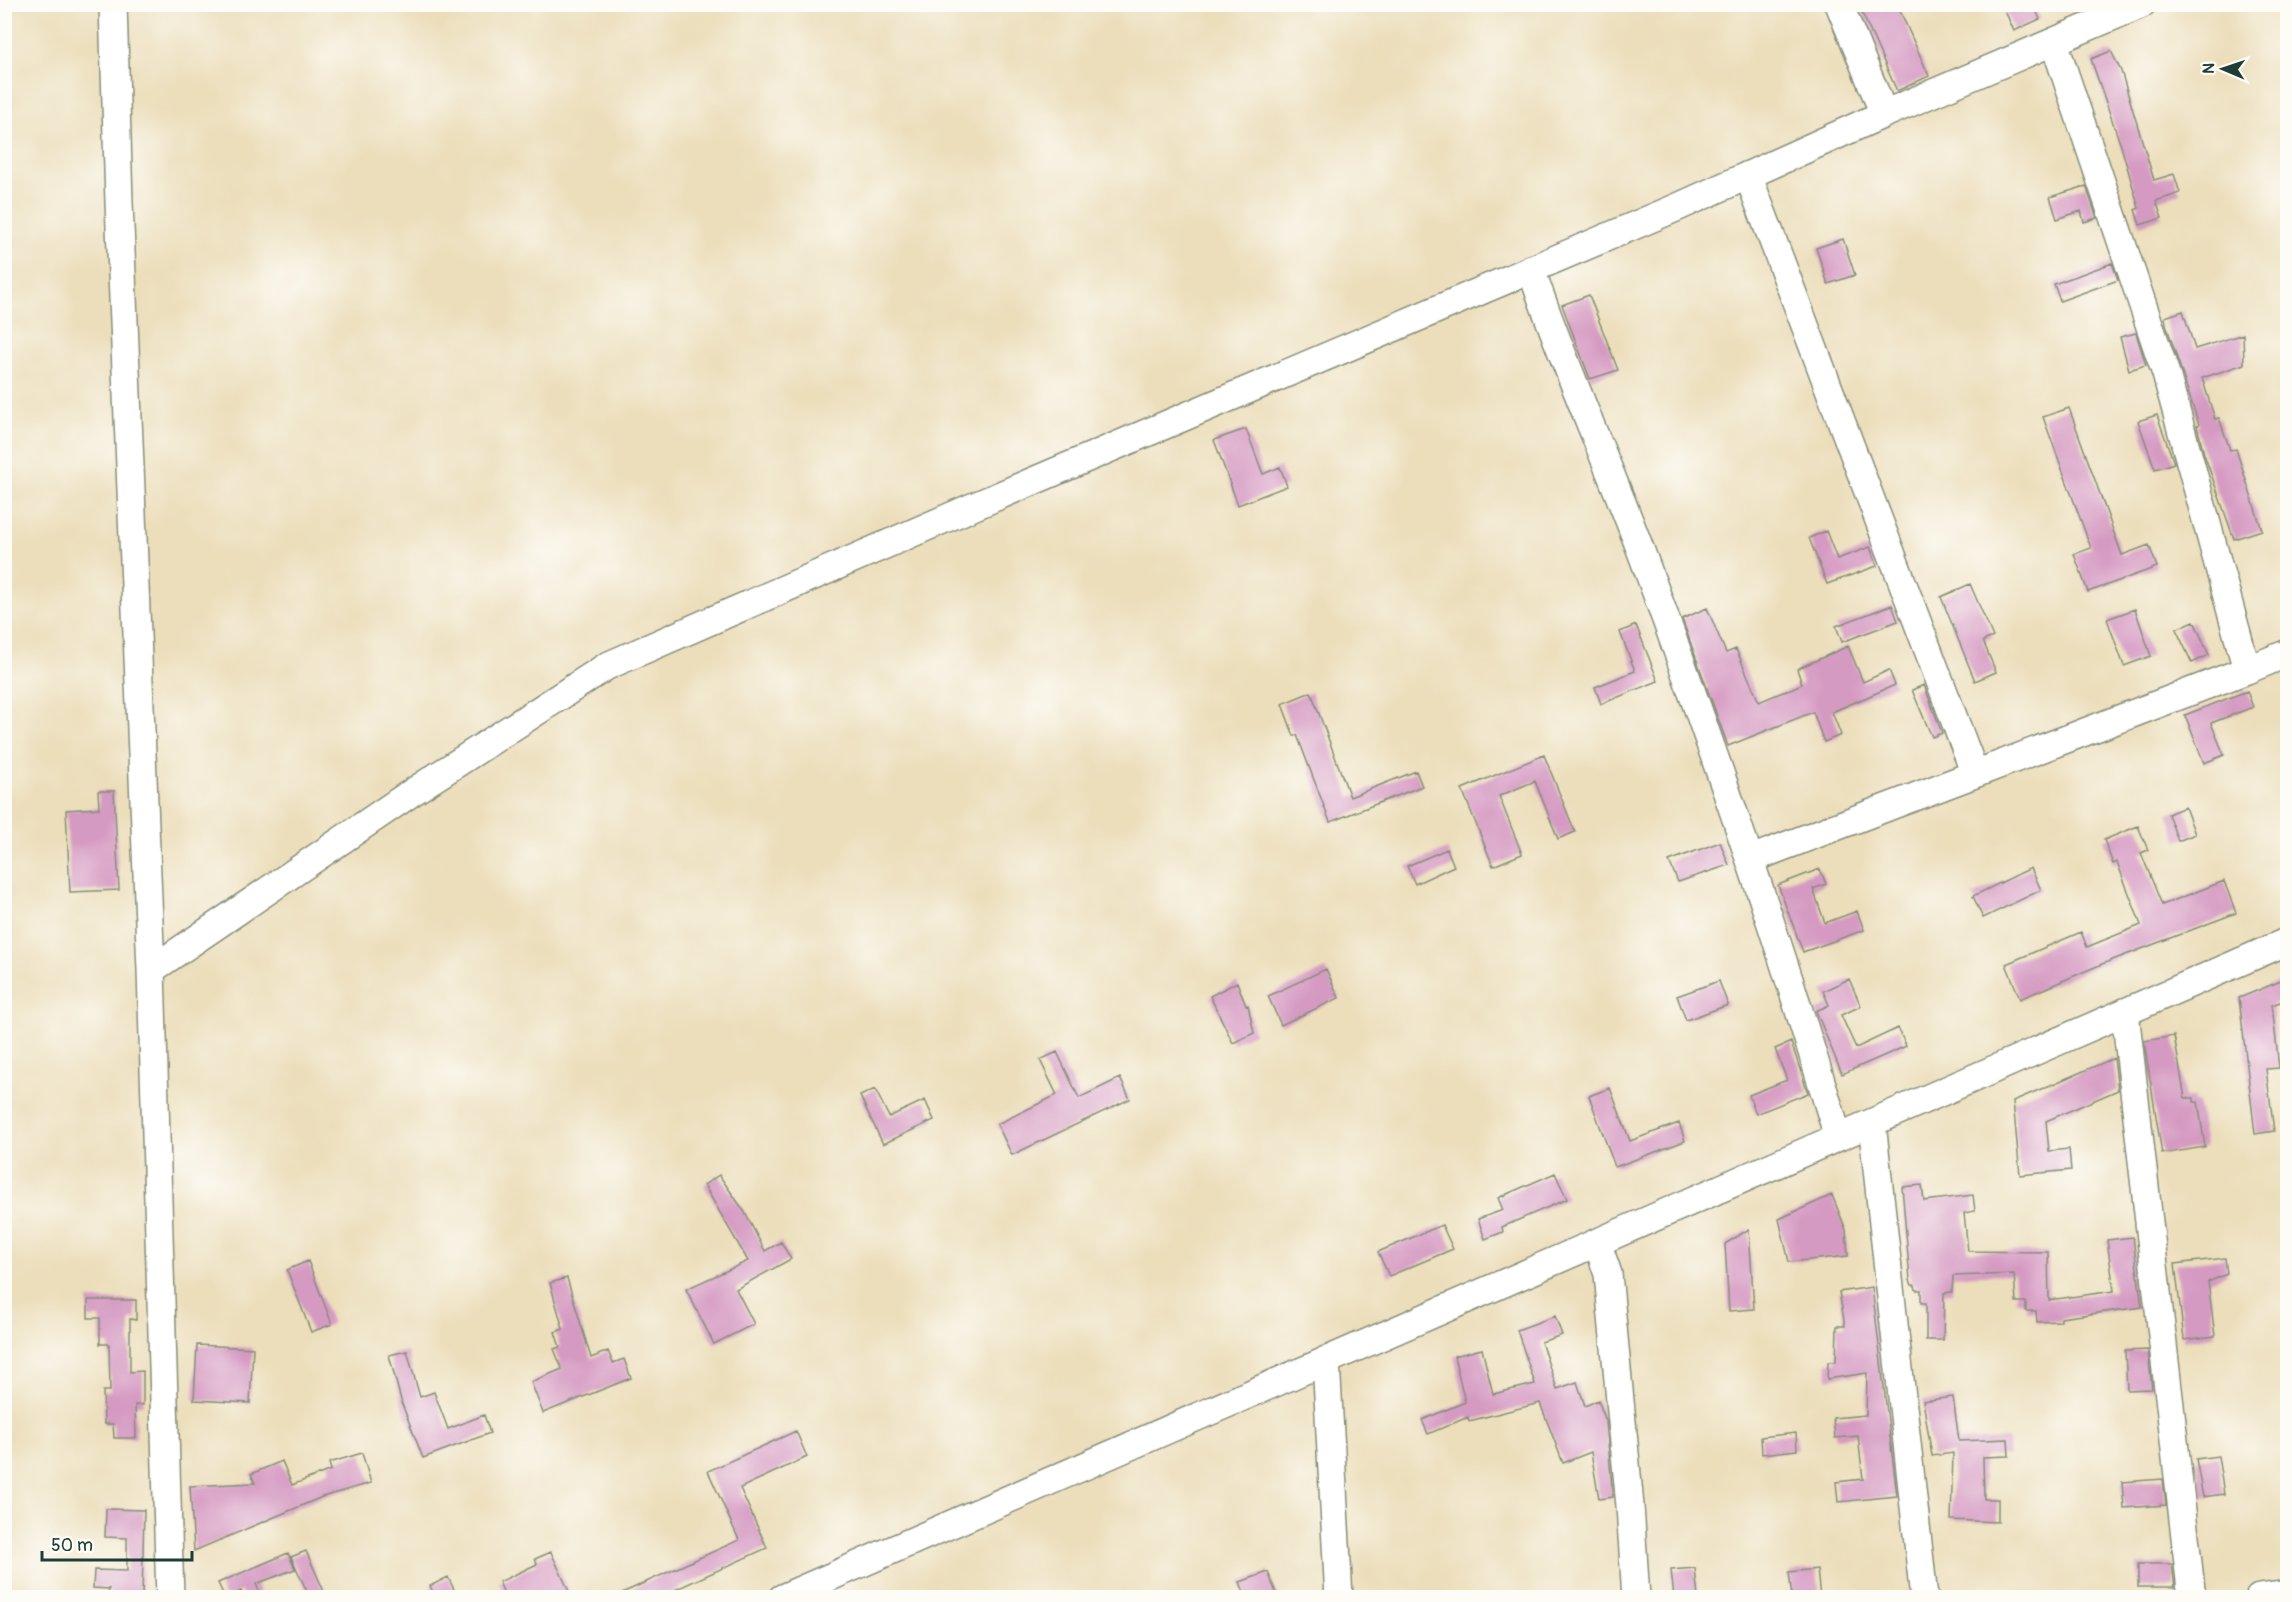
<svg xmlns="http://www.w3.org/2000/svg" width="2292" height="1602" font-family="Pangolin,sans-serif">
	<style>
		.building { fill: #d59ac2 }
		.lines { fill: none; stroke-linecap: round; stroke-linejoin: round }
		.minor-casing { stroke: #868e78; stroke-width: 30 }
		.minor { stroke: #fff; stroke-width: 27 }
	</style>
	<rect width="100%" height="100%" fill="#fdfcf7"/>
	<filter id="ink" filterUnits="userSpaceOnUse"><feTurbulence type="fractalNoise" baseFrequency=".0167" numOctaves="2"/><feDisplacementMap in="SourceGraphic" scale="12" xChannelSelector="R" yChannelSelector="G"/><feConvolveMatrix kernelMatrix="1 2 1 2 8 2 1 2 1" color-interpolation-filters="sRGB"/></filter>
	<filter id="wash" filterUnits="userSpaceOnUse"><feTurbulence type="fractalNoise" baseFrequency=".008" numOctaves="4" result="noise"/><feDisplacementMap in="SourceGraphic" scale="24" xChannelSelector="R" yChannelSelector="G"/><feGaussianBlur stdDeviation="1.35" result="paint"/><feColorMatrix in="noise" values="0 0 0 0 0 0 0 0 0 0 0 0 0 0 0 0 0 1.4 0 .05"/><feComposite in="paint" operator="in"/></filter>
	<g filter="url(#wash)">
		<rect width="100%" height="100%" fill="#ecdebb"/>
		<g id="blocks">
			<path class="building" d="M1858 4H1897L1929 76 1897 91Z
				M2002 4H2033L2040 19 2014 31Z
				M2111 51 2121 71 2154 180 2174 174 2180 193 2156 201 2162 218 2140 225 2135 210 2139 208 2121 146 2091 59Z
				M2086 186 2097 218 2084 222 2081 211 2057 219 2050 197Z
				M1843 239 1855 275 1828 284 1816 248Z
				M2112 263 2118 280 2060 301 2054 284Z
				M1589 295 1618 370 1590 379 1562 305Z
				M2183 311 2195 349 2243 334 2244 364 2202 378 2215 419 2219 418 2230 450 2236 449 2262 530 2234 539 2204 454 2197 426 2199 425 2166 324 2165 317Z
				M2136 333 2146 365 2129 370 2120 337Z
				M2069 408 2122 555 2149 545 2157 567 2088 592 2074 554 2091 548 2043 417Z
				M2157 415 2174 463 2155 469 2138 421Z
				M1246 429 1263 474 1280 467 1287 486 1238 505 1214 440Z
				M1826 531 1837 559 1870 547 1877 566 1827 584 1809 538Z
				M1970 584 1993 637 1983 641 1996 672 1975 681 1941 597Z
				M1892 605 1898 621 1842 642 1836 626Z
				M1707 608 1726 653 1736 649 1759 702 1802 684 1797 669 1848 646 1863 682 1889 670 1895 685 1832 712 1841 735 1824 742 1813 712 1728 746 1682 619Z
				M2135 609 2151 656 2124 666 2107 619Z
				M2194 621 2209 655 2192 663 2176 629Z
				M1636 625 1658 681 1601 704 1595 687 1635 671 1620 632Z
				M1924 685 1942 733 1932 737 1912 690Z
				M2247 691 2253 707 2211 723 2224 755 2204 763 2185 715Z
				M1311 692 1350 797 1416 771 1422 786 1330 822 1297 735 1294 736 1282 704Z
				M1544 755 1575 832 1558 839 1535 781 1499 796 1522 854 1493 866 1462 789Z
				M98 791H114L119 890 70 892 66 810 99 808Z
				M2185 807 2195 834 2178 841 2168 814Z
				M2138 826 2148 850 2141 853 2162 905 2224 881 2236 913 2102 964 2020 999 2006 964 2081 932 2087 947 2141 925 2117 862 2113 864 2104 840Z
				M1720 842 1729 865 1678 882 1669 861Z
				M1447 849 1454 866 1415 884 1407 866Z
				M2031 868 2041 890 1983 918 1973 896Z
				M1820 869 1826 884 1813 889 1825 923 1857 911 1864 930 1803 952 1778 885Z
				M1326 969 1339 998 1281 1025 1268 996Z
				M2288 978V999L2272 1005 2279 1068 2266 1069 2274 1131 2255 1134 2239 998Z
				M1849 979 1861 1006 1841 1015 1856 1048 1898 1028 1906 1046 1842 1074 1816 1011 1829 1005 1823 991Z
				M1719 981 1728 1005 1686 1020 1677 996Z
				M1237 982 1246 1006 1248 1005 1254 1033 1233 1043 1210 996Z
				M2174 1036 2185 1098H2194V1102H2198L2205 1147 2162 1154 2144 1041Z
				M1791 1042 1808 1093 1756 1114 1749 1095 1787 1080 1775 1049Z
				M1057 1052 1079 1098 1120 1078 1130 1099 1012 1155 997 1124 1057 1095 1040 1060Z
				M2114 1058 2118 1090 2046 1121 2049 1151 2069 1149 2071 1170 2020 1175 2013 1101Z
				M1610 1088 1630 1141 1679 1123 1685 1141 1615 1167 1589 1096Z
				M875 1089 889 1117 925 1100 934 1120 883 1144 860 1096Z
				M1555 1173 1567 1199 1502 1227 1503 1232 1485 1239 1478 1219 1503 1210 1498 1198Z
				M719 1175 744 1211 765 1251 781 1242 791 1259 736 1289 754 1324 714 1344 686 1289 748 1261 704 1185Z
				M1922 1185 1924 1201 1973 1195 1975 1211 1964 1213 1968 1251 2048 1252 2049 1300 2114 1291 2107 1240 2133 1237 2142 1307 2061 1318V1321L2037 1322 2036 1311H2026V1302H2016L2014 1274 1953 1276 1952 1292 1944 1293 1943 1340H1926V1303H1921V1290H1916L1915 1285H1912L1910 1280 1902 1187Z
				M1832 1195 1846 1230 1848 1256 1789 1262 1779 1219Z
				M1442 1225 1453 1249 1389 1276 1378 1252Z
				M1749 1229 1754 1309 1729 1311 1725 1244Z
				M2225 1258 2227 1274 2208 1282 2215 1336 2184 1340 2175 1264Z
				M308 1261 332 1324 311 1332 287 1270Z
				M567 1278 591 1358 608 1351 613 1363 624 1359 631 1378 543 1413 531 1382 562 1369 554 1349 560 1347 555 1332 563 1329 550 1283Z
				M1872 1287 1897 1496 1838 1502 1836 1482 1863 1479 1858 1436 1835 1438 1833 1418 1866 1415 1867 1373 1827 1379 1828 1362H1836L1837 1326H1845L1839 1292Z
				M88 1300H136V1320L130 1319V1372L143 1371V1405H135L136 1438H114L113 1424H104L103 1391H110L109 1344H100V1318H88Z
				M1555 1316 1562 1335 1541 1342 1557 1389 1577 1382 1585 1406 1598 1400 1606 1421 1613 1497 1599 1499 1591 1452 1563 1463 1540 1403 1469 1421 1468 1417 1428 1434 1422 1420 1465 1402 1454 1356 1482 1349 1493 1394 1535 1384 1517 1330Z
				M197 1345 253 1348 250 1403 194 1400Z
				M2148 1350 2152 1389 2127 1390 2125 1351Z
				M407 1351 420 1397 434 1392 448 1429 484 1415 490 1433 423 1458 402 1404 389 1355Z
				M1953 1397 1959 1441 2008 1439 2009 1456 1983 1457 1984 1499H1998V1522L1951 1520 1953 1453 1932 1456 1923 1401Z
				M796 1431 807 1457 740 1488 767 1548 657 1598H611L739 1540 708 1471Z
				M1796 1433 1797 1450 1762 1454 1761 1437Z
				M362 1453 371 1483 322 1497 194 1551 190 1486 255 1483 251 1474 282 1461 292 1485 331 1470 329 1463Z
				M2218 1456 2224 1494 2203 1497 2196 1459Z
				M2163 1479 2166 1505 2124 1508 2122 1482Z
				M106 1509 144 1510 142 1598H108L109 1589 93 1588 94 1570 127 1571V1538L105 1537Z
				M306 1551 327 1598H310L291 1557Z
				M551 1552 572 1598H506L499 1582 537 1564 535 1559Z
				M288 1553 295 1569 256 1584 262 1598H244L241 1591 225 1598 218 1583Z
				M2138 1564H2172L2175 1587H2138Z
				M1695 1568 1698 1598H1674L1671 1570Z
				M1817 1569 1820 1598H1792L1789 1572Z
				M1268 1572 1278 1598H1246L1240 1582Z
				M448 1577 458 1598H436L430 1586Z"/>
		</g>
	</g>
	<g filter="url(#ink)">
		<use href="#blocks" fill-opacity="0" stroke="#868e78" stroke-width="1.5"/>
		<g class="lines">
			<g class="minor-casing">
				<path id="minor" d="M113 4 119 202 151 970 170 1598
					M1839 4 1884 114 2142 4
					M1748 175 1975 774 2247 670 2166 374 2054 42
					M1531 269C1564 366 1606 458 1642 554 1713 747 1779 940 1838 1137
					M2247 670 2288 653
					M1751 859 1975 774
					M151 970 408 795 607 666 970 508 1678 207 1884 114
					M2125 1012 2192 1598
					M1872 1123 1924 1598
					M1597 1242 1608 1274 1630 1506 1636 1598
					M1326 1360 1339 1598
					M782 1598 2288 941
					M2259 1598 2288 1594"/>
			</g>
			<use href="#minor" class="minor"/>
		</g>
	</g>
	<rect width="2292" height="1602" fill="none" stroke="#fdfcf7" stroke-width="24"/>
	<g transform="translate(2223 69) rotate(272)" stroke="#fdfcf7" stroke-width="4.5" paint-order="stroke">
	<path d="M0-4.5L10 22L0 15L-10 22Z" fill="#1f3d34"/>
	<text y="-9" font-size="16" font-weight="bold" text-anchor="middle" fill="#1f3d34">N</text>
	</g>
	<path d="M42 1551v9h150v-9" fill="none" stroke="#1f3d34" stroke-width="3"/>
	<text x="51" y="1551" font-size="18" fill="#1f3d34" stroke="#fdfcf7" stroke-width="4.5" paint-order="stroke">50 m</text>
</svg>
